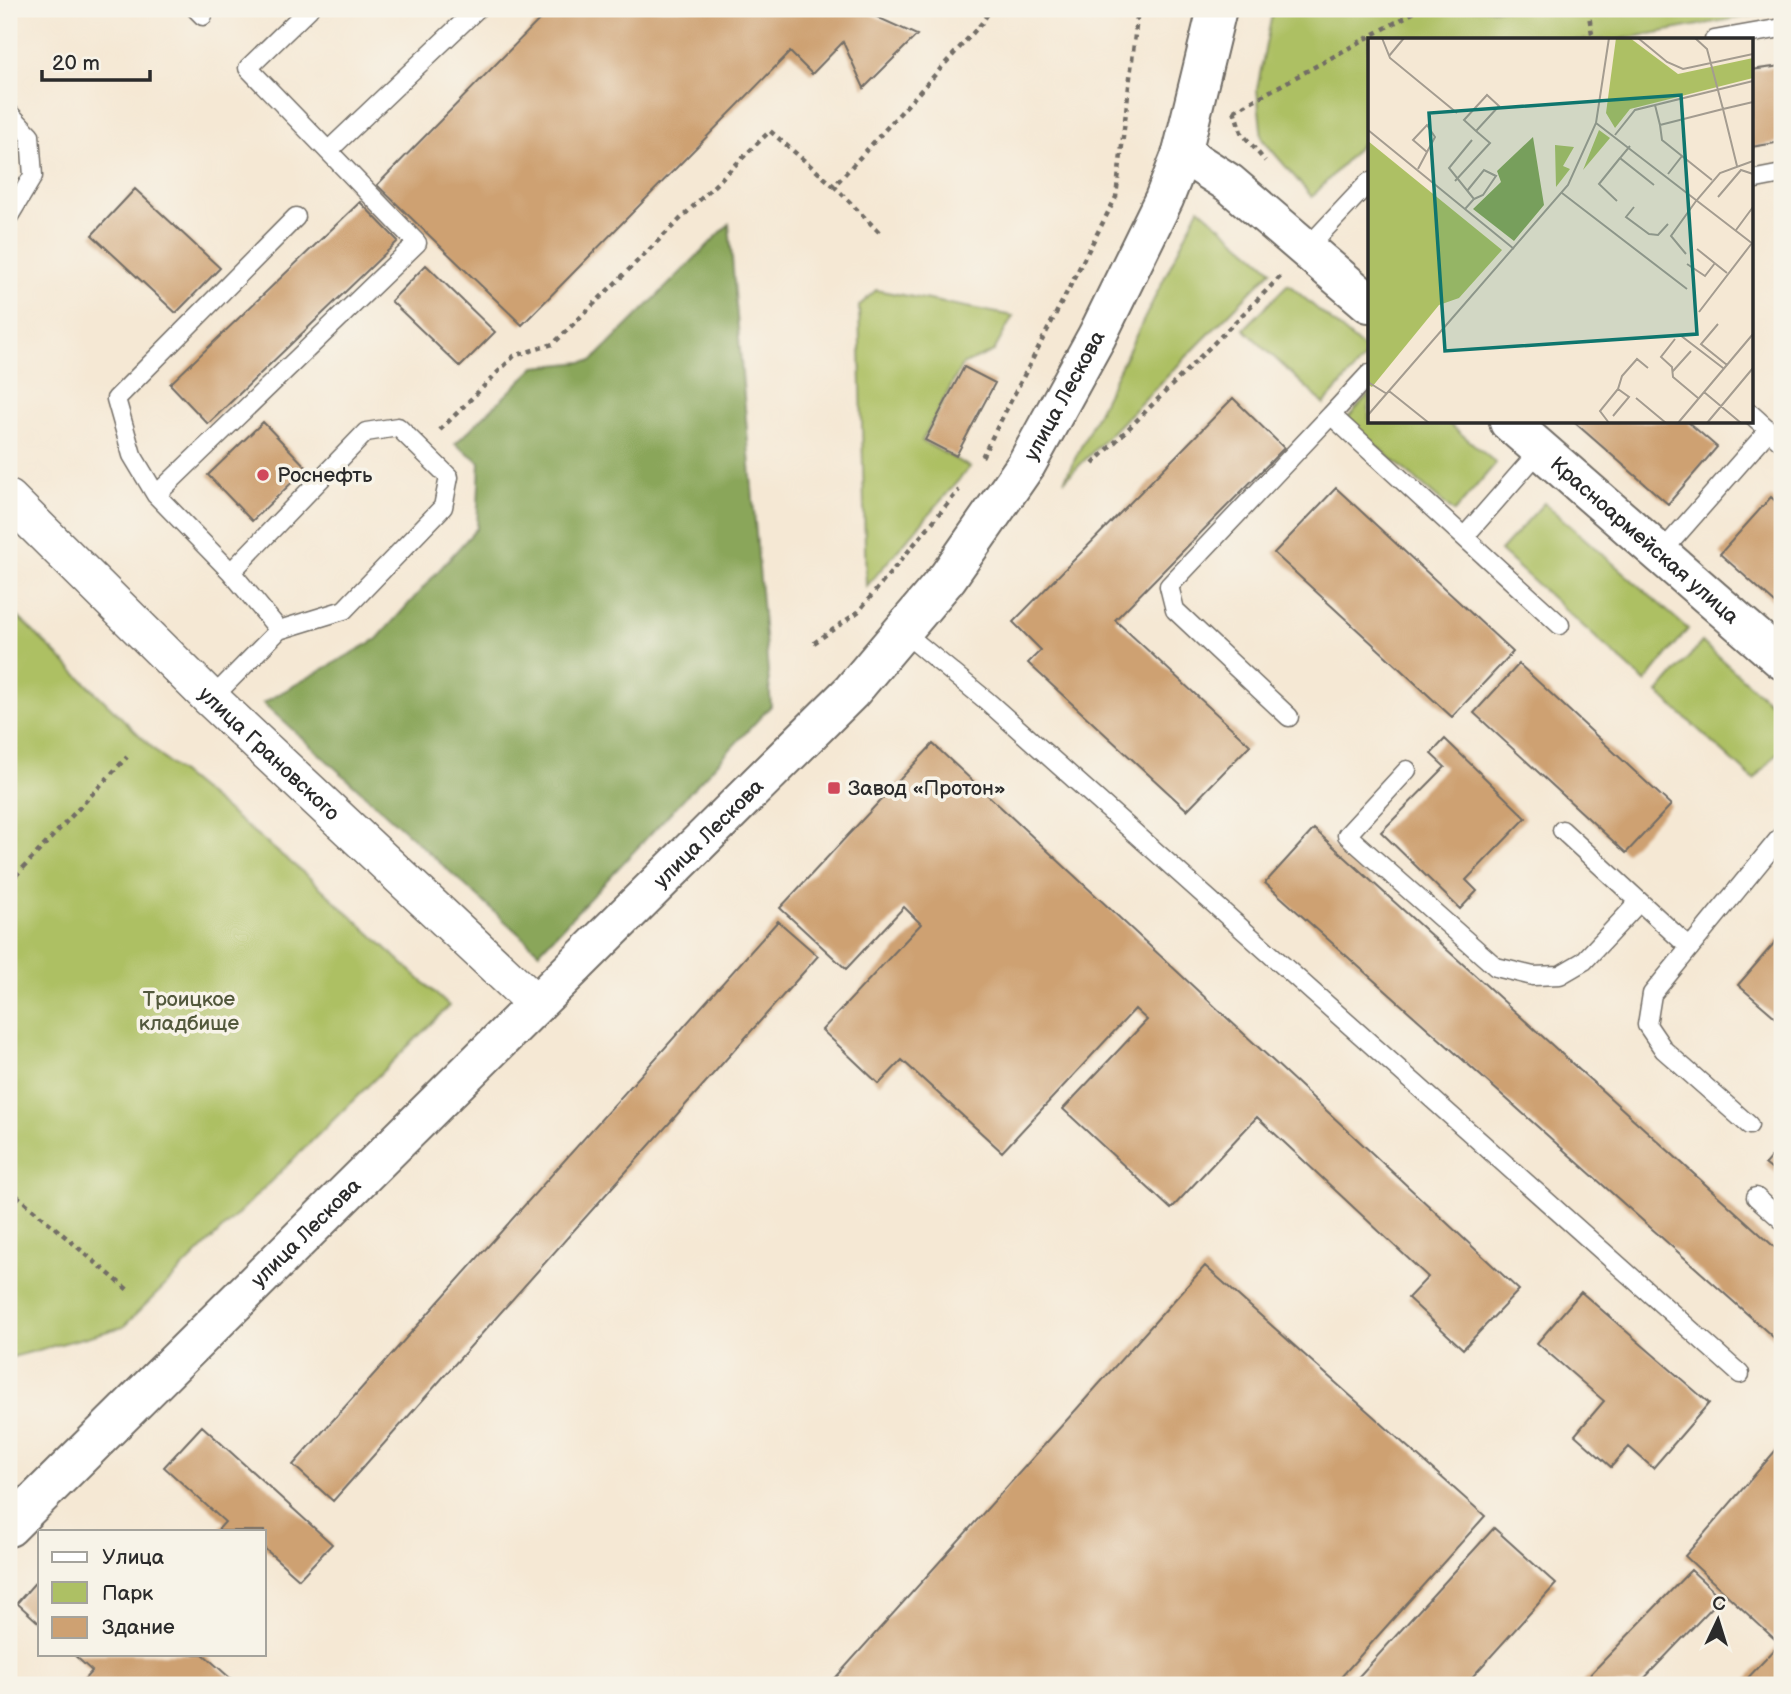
<svg xmlns="http://www.w3.org/2000/svg" width="1791" height="1694" font-family="'Balsamiq Sans',sans-serif">
	<style>
		.green { fill: #adc064; stroke: #6c7648; stroke-width: 2 }
		.forest { fill: #8aa65a; stroke: #5a6842; stroke-width: 2 }
		.building { fill: #cea172 }
		.lines { fill: none; stroke-linecap: round; stroke-linejoin: round }
		.service-casing { stroke: #726d66; stroke-width: 21 }
		.minor-casing { stroke: #726d66; stroke-width: 40 }
		.tertiary-casing { stroke: #726d66; stroke-width: 42 }
		.secondary-casing { stroke: #726d66; stroke-width: 42 }
		.path { stroke: #726d66; stroke-width: 4.5; stroke-dasharray: 5 5; stroke-linecap: butt }
		.service { stroke: #fff; stroke-width: 18 }
		.minor { stroke: #fff; stroke-width: 37 }
		.tertiary { stroke: #fff; stroke-width: 38 }
		.secondary { stroke: #fff; stroke-width: 38 }
		.poi-dot { fill: #d1495b; stroke: #f7f3e8; stroke-width: 2.5 }
		.labels { text-anchor: middle; stroke-width: 7; stroke-linejoin: round; paint-order: stroke }
		.street-label { font-size: 21px; fill: #2b2b2b; stroke: #f7f3e8 }
		.poi-label { font-size: 21px; fill: #2b2b2b; stroke: #f7f3e8; text-anchor: start }
		.park-label { font-size: 21px; fill: #52583c; stroke: #f7f3e8 }
		.inset-road { fill: none; stroke: #a49c90; stroke-width: 2 }
		.view { fill: #0f766e; fill-opacity: 0.15; stroke: #0f766e; stroke-width: 3.5 }
		.inset-edge { fill: none; stroke: #2b2b2b; stroke-width: 3.5 }
	</style>
	<rect width="100%" height="100%" fill="#f7f3e8"/>
	<filter id="ink" filterUnits="userSpaceOnUse"><feTurbulence type="fractalNoise" baseFrequency=".0143" numOctaves="2"/><feDisplacementMap in="SourceGraphic" scale="14" xChannelSelector="R" yChannelSelector="G"/><feConvolveMatrix kernelMatrix="1 2 1 2 8 2 1 2 1" color-interpolation-filters="sRGB"/></filter>
	<filter id="wash" filterUnits="userSpaceOnUse"><feTurbulence type="fractalNoise" baseFrequency=".00686" numOctaves="4" result="noise"/><feDisplacementMap in="SourceGraphic" scale="28" xChannelSelector="R" yChannelSelector="G"/><feGaussianBlur stdDeviation="1.57" result="paint"/><feColorMatrix in="noise" values="0 0 0 0 0 0 0 0 0 0 0 0 0 0 0 0 0 1.4 0 .05"/><feComposite in="paint" operator="in"/></filter>
	<g filter="url(#wash)">
		<rect width="100%" height="100%" fill="#f5e8d4"/>
		<path class="green" d="M1273 9H1782V10L1617 40H1369V136L1312 197 1262 139 1257 89Z
			M1199 208 1272 270 1064 481Z
			M1288 284 1369 353 1324 404 1244 329Z
			M876 290 1013 316 994 351 962 365 922 441 970 467 866 587 859 306Z
			M1369 394V422H1447L1496 463 1454 512 1346 420Z
			M1544 503 1688 629 1645 682 1500 551Z
			M9 608 166 761 311 879 449 1006 123 1327 9 1358Z
			M1702 642 1782 714V748L1754 780 1658 693Z"/>
		<path class="forest" d="M729 224 771 706 539 952 263 703 377 639 477 528 480 462 455 444 535 367 592 361Z"/>
		<g id="blocks">
			<path class="building" d="M550 9H875L870 14 917 35 864 88 843 42 812 74 790 52 522 325 377 185Z
				M1782 66V142L1751 147V70Z
				M135 189 220 268 176 313 92 235Z
				M360 202 398 241 208 424 170 384Z
				M426 265 495 332 460 367 391 301Z
				M964 367 995 383 956 456 925 440Z
				M1233 398 1284 448 1115 620 1250 745 1187 810 1028 663 1041 650 1013 622Z
				M263 422 307 468 252 521 208 475Z
				M1574 422H1688L1717 447 1668 504Z
				M1336 488 1513 652 1452 717 1274 553Z
				M1771 497 1782 507V609L1720 554Z
				M1519 664 1671 805 1626 853 1474 713Z
				M1445 739 1526 818 1466 880 1477 891 1460 909 1381 832 1445 767 1431 754Z
				M933 744 1519 1290 1463 1349 1408 1298 1428 1277 1257 1117 1171 1209 1063 1109 1147 1020 1135 1009 1002 1152 902 1060 879 1084 822 1030 921 924 904 907 846 969 780 908Z
				M1314 829 1782 1254V1345L1265 883Z
				M778 921 818 956 333 1501 293 1465Z
				M1782 934V1023L1738 985Z
				M1782 1144V1178L1765 1164Z
				M1205 1266 1485 1516 1334 1685H829Z
				M1581 1292 1709 1403 1653 1468 1629 1447 1611 1467 1575 1435 1604 1401 1537 1343Z
				M202 1426 332 1544 299 1579 264 1548V1531H217L225 1522 164 1467Z
				M1782 1443V1685H1741L1780 1644 1685 1556Z
				M1494 1528 1556 1584 1465 1685H1351Z
				M1691 1570 1721 1598 1638 1685H1580Z
				M40 1577V1624L17 1603Z
				M73 1654H203L238 1685H79L92 1671Z"/>
		</g>
	</g>
	<g filter="url(#ink)">
		<use href="#blocks" fill-opacity="0" stroke="#726d66" stroke-width="2"/>
		<g class="lines">
			<g class="service-casing">
				<path id="service" d="M196 9 203 16
					M1714 40 1782 28
					M9 113 30 135 33 176 9 216
					M328 151 477 9
					M1751 180 1782 174
					M1306 249 1369 182
					M1369 374 1331 415 1560 625
					M1751 414 1782 442
					M156 495 417 243 248 68 309 9
					M1464 537 1541 449
					M1660 554 1769 430
					M231 572 366 432 398 427 449 477 443 507 344 610 279 630
					M902 631 987 701 1740 1374
					M211 699 279 630 231 572 156 495 132 455 116 399 296 217
					M1289 717 1175 610 1169 586 1331 415
					M1407 770 1347 835 1496 967 1533 976 1560 975 1584 961 1639 902
					M1562 830 1690 948
					M1749 1125 1664 1050 1647 1025 1652 994 1782 835
					M1756 1197 1782 1220"/>
			</g>
			<g class="minor-casing">
				<g id="minor">
					<path id="s1" d="M9 499 211 699 535 1003"/>
				</g>
			</g>
			<g class="tertiary-casing">
				<g id="tertiary">
					<path d="M1182 153 1229 183 1369 303"/>
					<path id="s2" d="M1509 422 1782 660"/>
				</g>
			</g>
			<g class="secondary-casing">
				<g id="secondary">
					<path id="s3" d="M9 1527 851 692 948 577 1026 465 1097 336 1164 199 1182 153 1217 9"/>
				</g>
			</g>
			<path class="path" d="M1588 9 1593 40
				M1234 110 1241 132 1265 161
				M1234 111 1420 9
				M879 232 834 186 981 24 991 9
				M440 430 514 356 553 344 770 131 834 186
				M982 457 1116 197 1138 9
				M1093 464 1282 275
				M814 643 858 612 959 490
				M9 883 127 757
				M9 1189 128 1290"/>
			<use href="#service" class="service"/>
			<use href="#minor" class="minor"/>
			<use href="#tertiary" class="tertiary"/>
			<use href="#secondary" class="secondary"/>
		</g>
	</g>
	<g class="poi-dot">
		<circle cx="263" cy="475" r="7"/>
		<rect x="827" y="781" width="14" height="14" rx="3.5"/>
	</g>
	<g class="labels">
		<g class="street-label">
			<text dy="7" stroke="none"><textPath href="#s3" startOffset="1552">улица Лескова</textPath></text>
			<text dy="7" stroke="none"><textPath href="#s2" startOffset="180">Красноармейская улица</textPath></text>
			<text dy="7" stroke="none"><textPath href="#s1" startOffset="364">улица Грановского</textPath></text>
			<text dy="7" stroke="none"><textPath href="#s3" startOffset="985">улица Лескова</textPath></text>
			<text dy="7" stroke="none"><textPath href="#s3" startOffset="418">улица Лескова</textPath></text>
		</g>
		<g class="poi-label">
			<text x="277" y="482">Роснефть</text>
			<text x="848" y="795">Завод «Протон»</text>
		</g>
		<g class="park-label">
			<text x="189" y="1006">Троицкое<tspan x="189" dy="24">кладбище</tspan></text>
		</g>
	</g>
	<g transform="translate(1368 38)">
		<rect width="385" height="385" fill="#f5e8d4"/>
		<path d="M248 0H262L310 36 385 20V40L262 71 247 90 238 75ZM231 92 242 100 215 132ZM0 103 134 212 91 260 71 267 4 349 0 347ZM187 107 206 109 195 128 202 131 188 149Z" fill="#adc064"/>
		<path d="M165 99 176 167 146 203 105 171 133 144 129 133Z" fill="#8aa65a"/>
		<path class="inset-road" d="M14 0 22 20 89 75M270 0 299 24 315 31 385 16M327 0 339 11 355 71 385 64M21 18 36 0M287 67 292 87 355 71 369 128M228 85 385 206M292 87 294 102 344 142M0 92 146 211M247 97 267 72 385 43M262 108 252 120 286 147M50 131 59 114 67 99 59 87 45 102 59 114M300 136 314 118M87 143 122 105 108 93 96 82 119 57 131 68 108 93M99 153 116 132 128 138 115 157 106 161M194 155 319 251M350 159 373 132 385 136M249 163 231 146 252 120M266 169 258 179 281 196 290 197 300 186M97 171 106 161 81 130 104 102M368 192 385 169M329 211 359 235M318 216 303 198 328 163 352 135 385 123M319 226 337 238 347 225M331 274 384 205M350 286 333 306 359 327M312 297 355 330M307 301 293 319 304 329 305 339 330 360M305 333 323 313M0 344 19 356M21 353 61 385M336 354 373 385M268 360 298 385M0 377 200 147 228 85 241 0M245 378 261 359 250 351M241 385 232 373 250 351 254 338 269 321 280 330M310 385 385 296M339 385 385 330"/>
		<path class="view" d="M313 57 329 296 77 313 61 75Z"/>
		<rect width="385" height="385" class="inset-edge"/>
	</g>
	<rect width="1791" height="1694" fill="none" stroke="#f7f3e8" stroke-width="35"/>
	<rect x="38" y="1530" width="228" height="126" fill="#f7f3e8" stroke="#a5a39c" stroke-width="2"/>
	<rect x="52" y="1552" width="35" height="10" fill="#ffffff" stroke="#a5a39c" stroke-width="2"/>
	<text x="102" y="1564" font-size="21" fill="#2b2b2b">Улица</text>
	<rect x="52" y="1582" width="35" height="21" fill="#adc064" stroke="#a5a39c" stroke-width="2"/>
	<text x="102" y="1600" font-size="21" fill="#2b2b2b">Парк</text>
	<rect x="52" y="1617" width="35" height="21" fill="#cea172" stroke="#a5a39c" stroke-width="2"/>
	<text x="102" y="1634" font-size="21" fill="#2b2b2b">Здание</text>
	<g transform="translate(1718 1620) rotate(4)" stroke="#f7f3e8" stroke-width="5" paint-order="stroke">
	<path d="M0-5L12 26L0 18L-12 26Z" fill="#2b2b2b"/>
	<text y="-10" font-size="19" font-weight="bold" text-anchor="middle" fill="#2b2b2b">С</text>
	</g>
	<path d="M42 70v10h108v-10" fill="none" stroke="#2b2b2b" stroke-width="3.5"/>
	<text x="52" y="70" font-size="21" fill="#2b2b2b" stroke="#f7f3e8" stroke-width="5" paint-order="stroke">20 m</text>
</svg>
